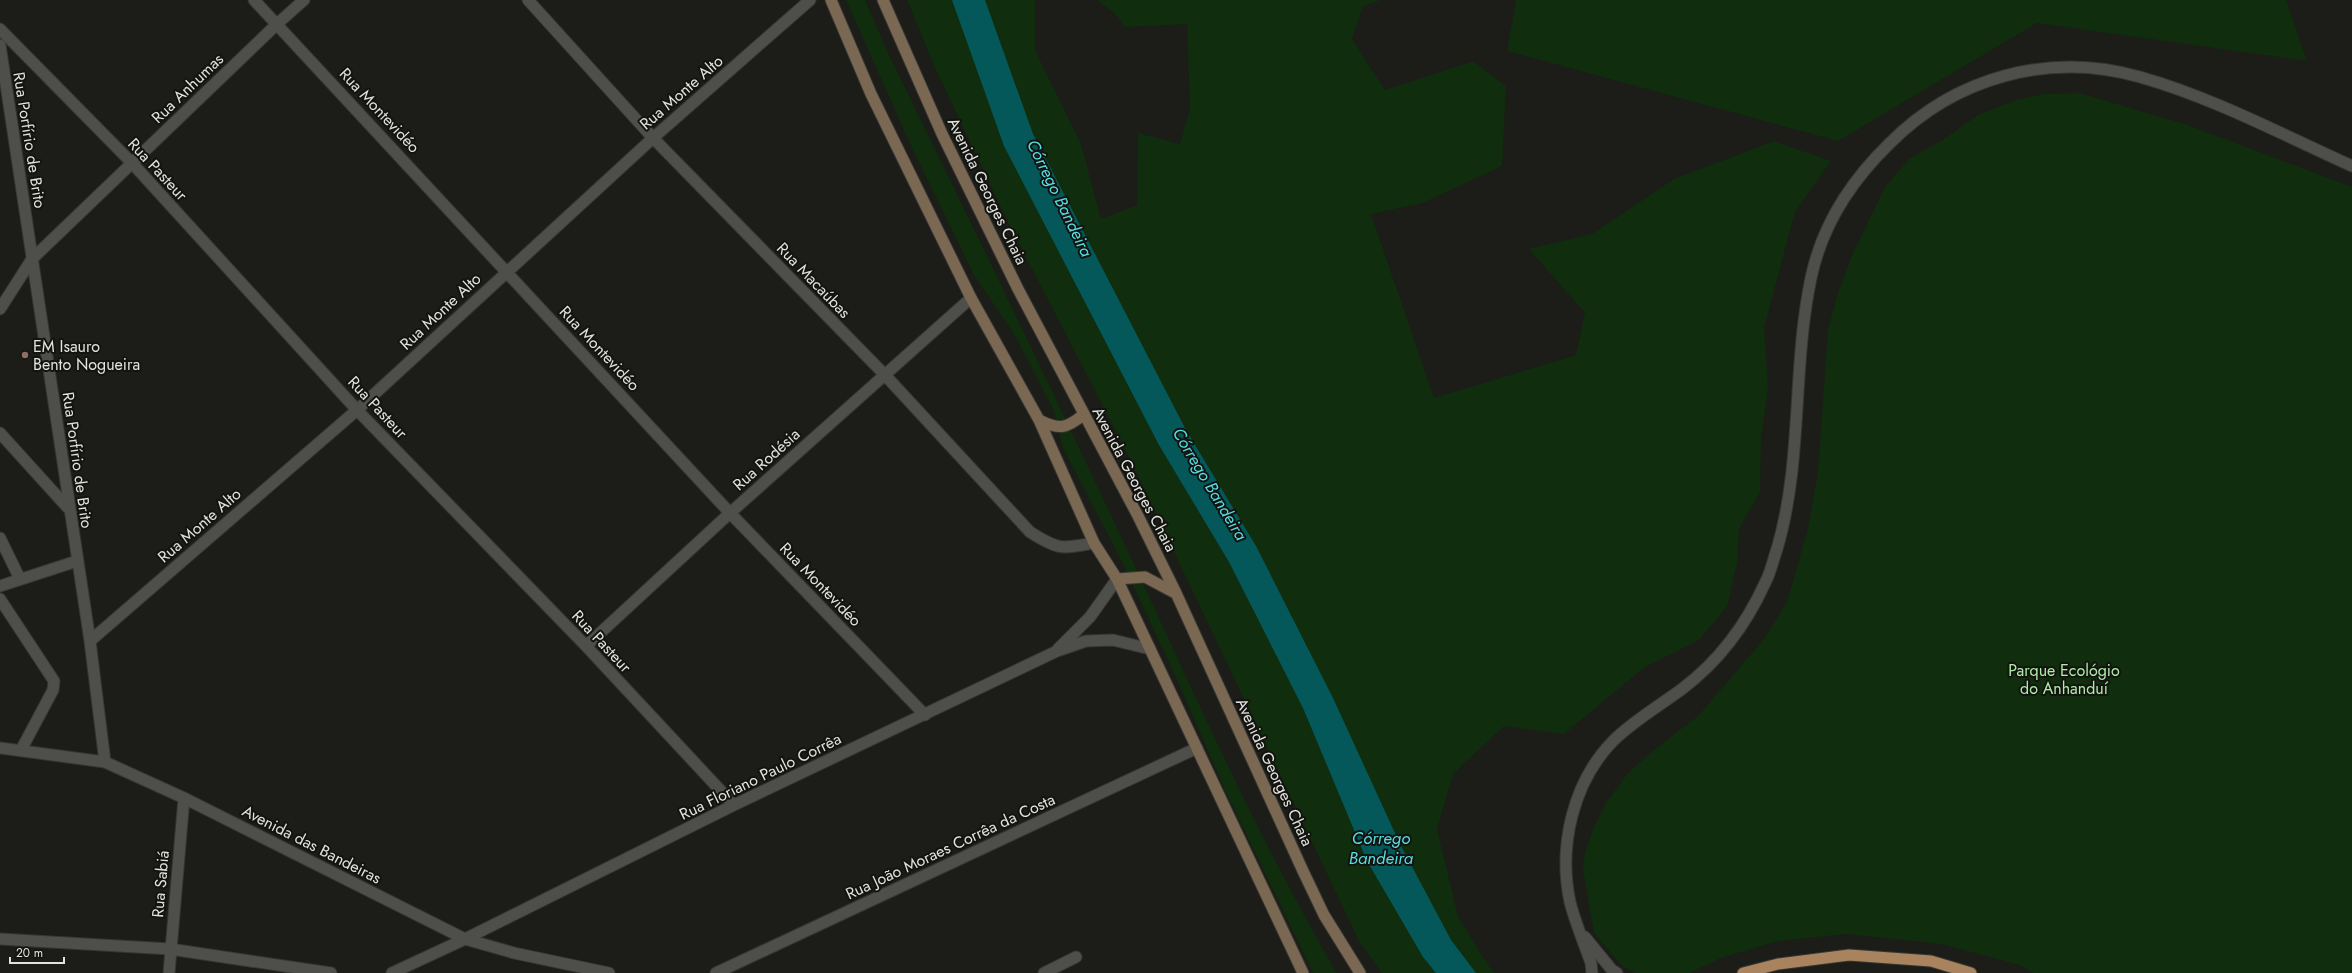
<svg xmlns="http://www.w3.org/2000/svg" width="2352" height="973" font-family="Jost,sans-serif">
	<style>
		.green { fill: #102d0d }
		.water { fill: #05585a }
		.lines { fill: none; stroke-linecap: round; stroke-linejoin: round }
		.pedestrian-casing { stroke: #373634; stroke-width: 13 }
		.minor-casing { stroke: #373634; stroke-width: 13 }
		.tertiary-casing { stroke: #373634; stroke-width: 13 }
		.secondary-casing { stroke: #373634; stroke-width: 13 }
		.primary-casing { stroke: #373634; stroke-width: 13 }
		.pedestrian { stroke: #4e4e4a; stroke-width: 11 }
		.minor { stroke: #4e4e4a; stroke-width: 11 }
		.tertiary { stroke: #4e4e4a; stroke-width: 11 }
		.secondary { stroke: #7b6853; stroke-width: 11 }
		.primary { stroke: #a8835d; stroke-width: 11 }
		.education-dot { fill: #8d6e63; stroke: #131310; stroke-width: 1.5 }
		.labels { text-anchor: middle; stroke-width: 4; stroke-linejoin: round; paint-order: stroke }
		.street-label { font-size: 16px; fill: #e2e2df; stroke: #131310 }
		.poi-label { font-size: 16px; fill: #e2e2df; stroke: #131310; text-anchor: start }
		.park-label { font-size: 16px; fill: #adeea6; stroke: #131310 }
		.water-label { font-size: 17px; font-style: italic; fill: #55dde2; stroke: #131310 }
	</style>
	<rect width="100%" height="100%" fill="#1c1c18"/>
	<path class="green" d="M846 0H865L888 53C969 218 1049 383 1127 549 1194 692 1257 837 1337 973H1313L1225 790 1175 675 1122 562 1063 448 1053 409 1014 334 974 275 912 148Z
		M907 0H1035V50L1081 144 1101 219 1137 205 1138 133 1180 144 1190 109 1187 24 1125 27 1114 13 1097 0H1381L1363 6 1352 39 1385 90 1473 61 1506 86 1502 166 1423 203 1371 214 1434 398 1576 355 1585 313 1529 249 1592 234 1674 179 1774 141 1831 161 1795 212 1764 328 1768 388 1761 438 1760 492 1739 529 1737 564 1727 607 1699 640 1645 667 1564 734 1504 726 1453 774 1437 829 1458 916 1488 965 1495 973H1382L1359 941 1126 451 1010 226 936 70Z
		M1516 0H2286L2307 61 2037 23 1838 141 1507 51Z
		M2079 93 2185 124 2352 187V973H2033L2020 965 1941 944 1846 934 1778 941 1721 958 1690 973H1636L1622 966 1594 933 1583 870 1585 852 1593 829 1607 801 1628 773 1655 749 1698 716 1764 639 1787 602 1807 532 1818 473 1828 329 1838 293 1853 253 1885 187 1909 159 1944 139 1978 115 2016 100 2043 94Z"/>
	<path class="water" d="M952 0H985L1033 134 1186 430 1256 546 1333 698 1400 844 1451 940 1476 973H1436L1423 957 1367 861 1303 708 1229 562 1159 445 1004 146Z"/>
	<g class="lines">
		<g class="pedestrian-casing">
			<path id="pedestrian" d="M0 433 68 508
				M0 538 20 579
				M0 586 77 561
				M0 599 54 681 53 690 21 750"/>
		</g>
		<g class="minor-casing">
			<path id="minor" d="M254 0 730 513 925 715
				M528 0 653 138 884 374 1030 532C1058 550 1062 549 1094 543
				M0 29 132 163 357 410 586 646 734 805
				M0 45 90 641 105 762
				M0 309 32 259 277 24 304 0
				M90 641 357 410 653 138 810 0
				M586 646 730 513 971 298
				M1058 649 1090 617 1117 579
				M0 939 170 949 331 973
				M169 973 184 798
				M392 973 465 939 734 805 1057 651 1086 641 1113 640 1150 649
				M716 973 1197 748
				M1044 973 1076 957"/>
		</g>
		<g class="tertiary-casing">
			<path id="tertiary" d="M0 748 105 762 184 798 465 939 514 953 609 973
				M1585 937 1612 970 1617 973
				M1592 973 1591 963C1584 943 1575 922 1570 902 1558 846 1573 782 1613 741 1633 721 1659 706 1682 689 1719 661 1746 625 1765 583 1771 572 1773 560 1777 549 1803 461 1792 368 1811 278 1822 225 1851 181 1889 144 1955 77 2050 51 2140 77 2214 98 2283 135 2352 166"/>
		</g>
		<g class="secondary-casing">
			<path id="secondary" d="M831 0 871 94 971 298 1039 420 1094 543 1117 579 1303 973
				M883 0 942 134 1018 289 1138 516 1176 593 1303 871 1324 915 1360 973
				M1039 420C1059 430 1066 429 1083 415
				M1117 579 1145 577 1175 593"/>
		</g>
		<g class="primary-casing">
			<path id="primary" d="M1743 973 1778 964 1849 955 1931 961 1971 973"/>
		</g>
		<use href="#pedestrian" class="pedestrian"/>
		<use href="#minor" class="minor"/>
		<use href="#tertiary" class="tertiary"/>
		<use href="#secondary" class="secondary"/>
		<use href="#primary" class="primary"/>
	</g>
	<circle class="education-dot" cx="25" cy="355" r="4"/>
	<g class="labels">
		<g class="street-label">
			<text transform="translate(187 88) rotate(-44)" y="6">Rua Anhumas</text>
			<text transform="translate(681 92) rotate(-41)" y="6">Rua Monte Alto</text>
			<text transform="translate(380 110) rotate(47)" y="6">Rua Montevidéo</text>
			<text transform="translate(30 140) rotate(81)" y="6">Rua Porfírio de Brito</text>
			<text transform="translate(158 169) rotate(47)" y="6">Rua Pasteur</text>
			<text transform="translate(988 191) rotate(64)" y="6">Avenida Georges Chaia</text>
			<text transform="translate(814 280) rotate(46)" y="6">Rua Macaúbas</text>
			<text transform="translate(440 311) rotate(-43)" y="6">Rua Monte Alto</text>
			<text transform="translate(600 348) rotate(47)" y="6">Rua Montevidéo</text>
			<text transform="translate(378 407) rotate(47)" y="6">Rua Pasteur</text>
			<text transform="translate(766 459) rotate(-42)" y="6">Rua Rodésia</text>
			<text transform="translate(78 460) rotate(82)" y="6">Rua Porfírio de Brito</text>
			<text transform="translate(1135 479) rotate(62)" y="6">Avenida Georges Chaia</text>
			<text transform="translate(199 525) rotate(-41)" y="6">Rua Monte Alto</text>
			<text transform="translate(821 584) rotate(46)" y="6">Rua Montevidéo</text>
			<text transform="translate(602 641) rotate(47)" y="6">Rua Pasteur</text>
			<text transform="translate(1275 772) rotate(65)" y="6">Avenida Georges Chaia</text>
			<text transform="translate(760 776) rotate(-26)" y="6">Rua Floriano Paulo Corrêa</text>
			<text transform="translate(312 844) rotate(27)" y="6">Avenida das Bandeiras</text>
			<text transform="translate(950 846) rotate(-25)" y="6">Rua João Moraes Corrêa da Costa</text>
			<text transform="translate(160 884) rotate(-85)" y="6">Rua Sabiá</text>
		</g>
		<g class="poi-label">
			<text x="33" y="352">EM Isauro<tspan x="33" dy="18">Bento Nogueira</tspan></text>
		</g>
		<g class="park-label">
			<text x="2064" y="676">Parque Ecológio<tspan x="2064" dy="18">do Anhanduí</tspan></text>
		</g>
		<g class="water-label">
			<text transform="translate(1060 198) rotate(64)" y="6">Córrego Bandeira</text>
			<text transform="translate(1210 484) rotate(59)" y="6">Córrego Bandeira</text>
			<text x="1381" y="844">Córrego<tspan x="1381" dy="20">Bandeira</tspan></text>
		</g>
	</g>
	<path d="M10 957v6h54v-6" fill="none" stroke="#e2e2df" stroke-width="2"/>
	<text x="16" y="957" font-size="12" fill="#e2e2df" stroke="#131310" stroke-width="3" paint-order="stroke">20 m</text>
</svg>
